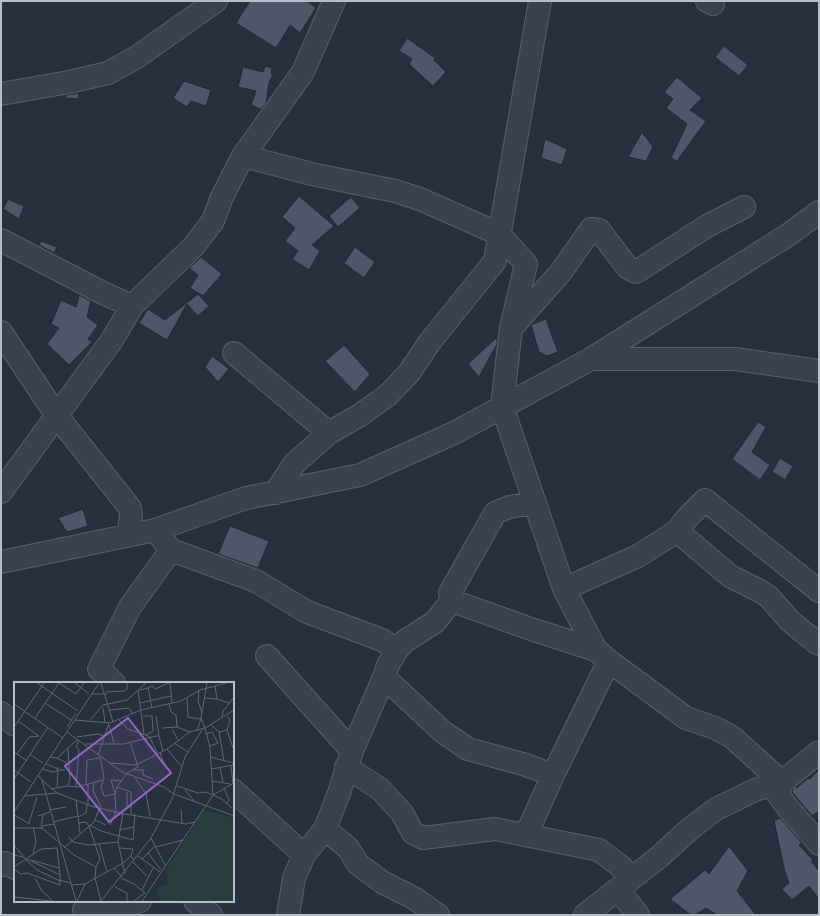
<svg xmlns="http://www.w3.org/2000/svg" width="820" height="916" font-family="'DejaVu Sans',sans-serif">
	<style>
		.building { fill: #4d5767; stroke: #222936 }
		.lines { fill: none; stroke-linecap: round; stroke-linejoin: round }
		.minor-casing { stroke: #59606c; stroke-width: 24 }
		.minor { stroke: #3b424f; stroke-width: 22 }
		.inset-road { fill: none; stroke: #616876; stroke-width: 1 }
		.view { fill: #9366c3; fill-opacity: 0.15; stroke: #9366c3; stroke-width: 2 }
		.inset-edge { fill: none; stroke: #b7bdc9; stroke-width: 2 }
	</style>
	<rect width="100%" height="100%" fill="#27303e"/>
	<path class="building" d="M250 1H307L316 8 300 33 290 25 276 48 236 23Z
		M407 38 435 58 434 60 446 72 433 86 409 64 412 59 399 51Z
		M724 46 748 65 739 76 715 57Z
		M265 66 272 68 271 74H273L269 83 266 103 261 109 251 105 256 91 238 87 243 67 263 72Z
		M677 77 702 98 690 110 706 121 677 161 671 158 687 124 666 108 673 99 664 92Z
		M184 81 211 90 206 106 191 101 187 107 173 98Z
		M79 93 78 99 66 98V95Z
		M642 132 653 147 646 161 628 157Z
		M545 139 567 149 562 165 541 158Z
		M299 196 334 226 312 245 320 251 309 270 292 259 298 251 285 241 295 228 282 217Z
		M351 197 360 208 338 227 329 216Z
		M8 199 24 206 19 219 3 209Z
		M41 241 57 247 54 253 39 245Z
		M355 247 375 262 364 278 344 263Z
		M201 257 222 274 203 296 190 288 198 275 189 268Z
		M198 294 209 306 198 316 187 304 167 340 139 323 148 309 165 320Z
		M79 295 91 301 87 317 98 325 88 339 92 342 69 365 47 344 59 328 51 324 61 300 76 307Z
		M546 319 558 352 547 356 539 352 531 325Z
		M497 337V344L479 377 468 364Z
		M344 345 370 374 355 392 325 361Z
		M212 356 229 369 218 382 205 367Z
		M758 422 766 427 752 452 770 465 760 480 732 459Z
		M780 458 793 466 785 480 772 472Z
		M83 509 88 526 67 532 58 518Z
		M230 526 269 541 258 568 218 554Z
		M819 770V811L812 816 792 792 793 789 796 786 797 788 808 778 810 779Z
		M780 818 802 843 799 845 813 860 811 861 819 871V899L809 886 792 900 782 889 789 883 785 872 774 821Z
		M729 846 748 871 737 891 756 915H717L706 908 695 915H691L670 899 705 870 709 874Z"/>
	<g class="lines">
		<g class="minor-casing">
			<path id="minor" d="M707 1 713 4
				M1 94 69 82 108 73 137 57 216 1
				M243 156 316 175 395 191 420 199 499 234 526 264 511 328 502 406 564 589 596 650 609 661 686 718 715 728 732 737 782 782 778 794C788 811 806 827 819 844
				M1 240 103 293 132 306
				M513 326 561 272 591 229 599 230 628 268 636 272 707 226 744 207
				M1 332 57 416 130 508 131 516 128 535
				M234 353 329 433
				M591 359H735L819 371
				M1 492 112 340 132 306 194 246 213 221 222 197 243 156 303 72 334 1
				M275 493 295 463 329 433 360 415 388 395 409 373 429 343 495 261 540 1
				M534 503 509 507 495 513 450 593 453 599 458 603 531 629 596 650
				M155 530 171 550 256 581 307 612 382 640 397 650 388 665 384 677 443 732 468 749 523 764 553 775 609 661
				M677 531 730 576 760 591 769 597 790 621 818 644
				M1 562 155 530 246 498 360 475 454 433 591 359 788 235 819 212
				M564 589 638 556 677 531 687 518 705 500 819 591
				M397 650 405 641 435 622 453 599
				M267 656 352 751
				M114 683 99 669 130 607 171 550
				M1 713 15 725
				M346 767 380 789 402 813 413 833 423 838 495 829 599 850 619 865 632 878
				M233 790 304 855
				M325 829 348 848 358 864 382 882 414 898 438 915
				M526 835 553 775
				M1 865 5 863 15 868
				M618 889 638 915
				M195 901 211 915
				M84 910 117 909 140 901
				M288 915 294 878 304 855 325 829 339 793 352 751 384 677
				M585 915 659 857 691 828 716 809 755 790 782 782 819 752"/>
		</g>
		<use href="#minor" class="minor"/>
	</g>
	<g transform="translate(14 682)">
		<rect width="220" height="220" fill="#27303e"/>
		<path d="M190 128 220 136V219H146L142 206 154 202 152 188Z" fill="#2a3e40"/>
		<path class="inset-road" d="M23 1 64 29M45 1 62 12 70 1M61 1 75 12M87 1 99 40M156 1 158 20M134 6 138 4 141 7 155 1M124 8 130 52M126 8 134 6 138 26M185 8 184 19 188 31M92 10 110 9 113 7V1M78 12H93M173 16 174 35 186 37M191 16 203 17 201 4M203 17 215 21M31 21 57 38M126 21 157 14M0 22 49 56M89 26 91 40M96 28 115 26 118 31M129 34H138L139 49 132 53M142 34 145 54M208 35 209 29 220 15M21 36 45 1M61 38 96 41 127 28 167 19 186 8 212 1M76 38 89 23 113 18 132 1M105 38 114 47 134 54M4 39 25 54M95 43 100 61M197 43 205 50 210 79M0 45 30 1M53 45 62 31M163 45 176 50M148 46 163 45 162 33 157 30 155 21M158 47 164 58M213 48 219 66M183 49 187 36M53 50 108 90 150 105 160 112 220 134M205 50 213 48 216 38 213 34M192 52 198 50 204 61 196 64M135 54 144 72M63 55 84 52 91 54M160 61 174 70M71 62H110L142 54H145L149 69M54 66 55 82M153 67 168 85M0 70 13 79M146 71 151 84M3 72 15 55 25 54M17 73 29 81M84 73 95 41M86 74 90 96 87 105 90 114 101 112M36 75 43 76 64 57M196 75 220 81M95 81 122 83 153 67 176 50 191 46 187 36 193 1M32 82 44 87M217 84 219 101M206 86 209 100M28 87 39 90 43 89 44 85M197 87 220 83M0 88 17 100M120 88H129V93L139 97M24 93 28 98 62 219M121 96 132 112 136 134M0 97 34 45M28 98 43 111 77 124 105 131 172 142 181 140M198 99 216 102M80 100 79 109 87 125M72 102 73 78 85 76M54 104 64 105 88 98M163 104 184 111 192 110 208 117 218 126M43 105 44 88H51M62 105 65 68 62 65 65 58M103 105 117 110V132M210 105 215 118 212 122M37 107 54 104 56 96 55 82 43 76M171 108 180 119M101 111 97 98 108 99M199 113 196 65 191 46 220 28M10 114 43 111M62 118 66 151M74 123V102M113 125V110M167 127 168 141M35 128 52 125M0 130 85 1M0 133 16 142M24 134 36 130M64 135 72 131 73 123M81 138 92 143M39 140 64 134M15 141 23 115M64 141 72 140 75 144 86 177 82 185 81 196 87 219M76 143 87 149 119 158 121 132M96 143 102 130 101 112 103 105 113 91 124 85 116 60M28 144 40 142M0 146H28L60 173 82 185M27 146 29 133M105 148 120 145M55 155 59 160 74 163 104 160 109 131M137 156 151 183M104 160 111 192M85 162 93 190M0 163 9 174M142 165 169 158M50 166 80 140 86 125M106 166 119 167 117 174M134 171 147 188M19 172 22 159 19 145M0 173 9 175 46 193 43 166M124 174 128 177 141 164M11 177 23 188 44 198 57 201M128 177 146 190M17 178 45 186M119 180 133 194M0 185 27 167 44 166M0 186 6 192 13 191 46 203V193M100 186 108 195M21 196 28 209 39 219M107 196 120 202 131 211 120 219M58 203 71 202 109 181 117 174 120 178M101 205 113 211V219M128 208 139 186M0 215 37 219M63 219 71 202M87 219 137 156 158 117 171 75 188 48M128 219 199 113 220 101"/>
		<path class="view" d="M114 36 157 91 95 140 51 84Z"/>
		<rect width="220" height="220" class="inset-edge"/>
	</g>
	<rect width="820" height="916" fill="none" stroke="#b7bdc9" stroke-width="4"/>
</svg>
